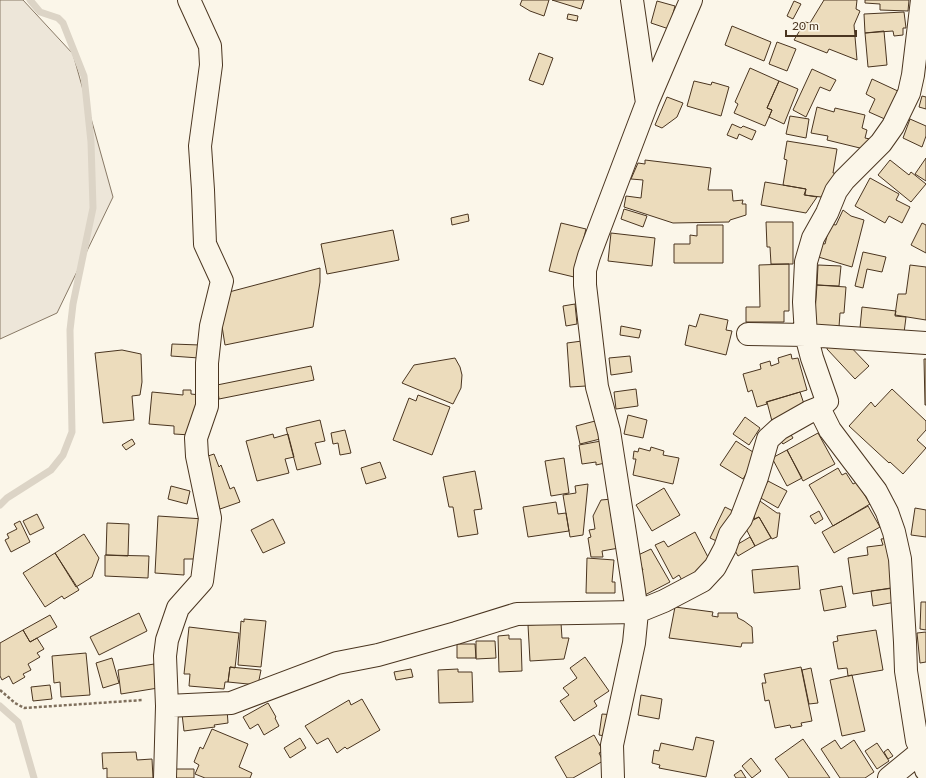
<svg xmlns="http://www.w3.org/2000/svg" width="926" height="778" font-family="Lato,sans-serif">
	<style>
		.green { fill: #ede6d9; stroke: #887966 }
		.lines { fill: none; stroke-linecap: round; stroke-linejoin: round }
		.stream { stroke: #dcd4c6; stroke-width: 7 }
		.building { fill: #ecdcbc; stroke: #4a3520 }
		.minor-casing { stroke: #4a3520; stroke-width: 24 }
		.path { stroke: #7f6f5c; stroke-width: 2.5; stroke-dasharray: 3 2; stroke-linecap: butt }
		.minor { stroke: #fbf6e9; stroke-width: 22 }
	</style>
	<rect width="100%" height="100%" fill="#fbf6e9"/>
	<path class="green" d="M0 0H23L73 54 113 197 57 313 0 339Z"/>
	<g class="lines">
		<path class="stream" d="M0 505 7 498 51 470 63 455 72 432 70 330 73 304 93 208 91 142 84 76 63 23 58 18 40 12 30 0
			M0 706 18 722 34 778"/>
	</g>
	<path class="building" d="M522 0H549L544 16 530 11 520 5Z
		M552 0H584L581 9Z
		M824 0H857L856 9 860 11 854 25 857 60 829 49 827 53 794 40 805 22 810 23Z
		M865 0H909L908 11 880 10V4L865 3Z
		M657 1 675 6 669 29 651 23Z
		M794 1 801 4 793 19 787 16Z
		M904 12 906 28H903V35L894 36 893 31 865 33 864 14Z
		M568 14 578 16 577 21 567 19Z
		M732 26 771 42 764 61 725 45Z
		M884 31 887 65 868 67 865 33Z
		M777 42 796 49 787 71 769 64Z
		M539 53 553 58 543 85 529 80Z
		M750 68 779 81 767 108 772 110 765 126 734 113 738 104 735 102Z
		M812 69 836 80 830 91 820 87 806 117 793 110Z
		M872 79 900 92 887 120 869 112 875 99 866 94Z
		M694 81 711 85 712 82 729 87 721 116 687 106Z
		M779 81 798 89 784 124 769 117 772 110 767 108Z
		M922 96 926 97V109L919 107Z
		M667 97 683 103 677 117 662 128 655 125Z
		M817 107 834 112 835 108 865 115 862 128 867 130 865 138 870 139 864 149 827 140 828 136 811 133Z
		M790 116 809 119 806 138 786 134Z
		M910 119 926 126V136L922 147 903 138Z
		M732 124 741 128 743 126 756 131 752 140 739 134 737 139 727 135Z
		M787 141 837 149 833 173 839 174 821 197 804 195 806 189 783 185 787 160 784 159Z
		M926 158V181L915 174Z
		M645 160 711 168 708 190H732L733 201 743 200 742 204H746V215L730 220 729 222 673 223 624 207 626 196 641 198 643 180 631 179 638 163 645 164Z
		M890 160 909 175 911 172 926 184 911 202 878 175Z
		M870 178 899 194 896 200 910 207 902 223 889 216 885 223 855 206Z
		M765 182 806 189 805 195 817 197 806 213 761 205Z
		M624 209 647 216 643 227 621 219Z
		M843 210 851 216 864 220 852 267 815 256 819 243 825 244 830 224 836 225Z
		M468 214 469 221 452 225 451 218Z
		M766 222H793V264H771L770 247H767Z
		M561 223 586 229 574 277 549 271Z
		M922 223 926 225V253L911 245Z
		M697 225H723V263H674V244H690V235L697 236Z
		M393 230 399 260 327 274 321 244Z
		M611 233 655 238 652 266 608 261Z
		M863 252 886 257 882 272 867 269 863 288 855 286Z
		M789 264V311H784V322H746V307H760L759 265Z
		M818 265 841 266 839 286 817 285Z
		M910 265 926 267V320L895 315 898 294H906Z
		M320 268V282L313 327 225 345 221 320 229 292Z
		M817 285 846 287 844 313H840L839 327 814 325Z
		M575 304 577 324 566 326 563 306Z
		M862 307 896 311 895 316 906 317 904 333 860 328Z
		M700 314 728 320 726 330 732 331 726 355 685 345 689 325 696 327Z
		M621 326 641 330 639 338 620 335Z
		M844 340 869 366 855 379 827 349 828 342Z
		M582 341 586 386 570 387 567 343Z
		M172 344 200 345 199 358 171 356Z
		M122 350 141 354 142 382 140 395 132 396 134 420 103 423 95 353Z
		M791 354 792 359 798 358 807 390 766 402 767 404 757 407 752 390 748 392 743 374 761 369 760 364 770 361 771 366 779 363 778 358Z
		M630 356 632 372 611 375 609 358Z
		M455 358 460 367 462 375 461 388 453 404 402 383 414 365Z
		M924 359H926V405H925Z
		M311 366 314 380 219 399 217 385Z
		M636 389 638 406 616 409 614 392Z
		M892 389 926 421V430L917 440 926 448 903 474 890 462 889 463 849 426 871 402 875 407Z
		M183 390H191V394L200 395 191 435 174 434V426L149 424 152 392 183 395Z
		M800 392 805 407 773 425 767 402Z
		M418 395 450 407 432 455 393 440 409 398 416 401Z
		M628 415 647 420 643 438 624 434Z
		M745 417 760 428 749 445 733 434Z
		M320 420 325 441 315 443 321 464 297 470 286 428Z
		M599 420 600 439 580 444 576 426Z
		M345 430 351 453 340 455 338 443 333 444 331 433Z
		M790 433 793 438 783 444 779 439Z
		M818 433 835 464 803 481 787 450Z
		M273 434 274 438 288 434 294 457 285 459 289 473 257 481 246 441Z
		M132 439 135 444 126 450 122 445Z
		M601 441 605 463 596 465V462L582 464 579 445Z
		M736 441 756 454 752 464 743 479 720 465Z
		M651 447 664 451 663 455 679 458 673 484 633 475 636 459H633L634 451 638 452 639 448 650 451Z
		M787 450 802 478 787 486 772 458Z
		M214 454 219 467 221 465 230 489 234 487 240 502 220 509 208 475V456Z
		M564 458 569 493 551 496 545 461Z
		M380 462 386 478 366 484 361 468Z
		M838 468 842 475 846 473 853 484 857 482 870 504 833 526 809 485Z
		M475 471 482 509 474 510 478 534 458 537 453 507H449L443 477Z
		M768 481 787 491 778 508 759 497Z
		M588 484 583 535 570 537 563 495 576 493 575 486Z
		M171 486 190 491 187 504 168 499Z
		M664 488 680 515 652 531 636 505Z
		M612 499 619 548 602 551 603 557H591L588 538 591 537 589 530 595 529 593 516 601 500Z
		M757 499 777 513H780L777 537 772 539 759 517 754 519Z
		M556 502 558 514 566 513 569 531 528 537 523 507Z
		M868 506 880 527 834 553 822 532Z
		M725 507 737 513 723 544 710 538Z
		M915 508 926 510V537L911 535Z
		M819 511 823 519 815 524 810 516Z
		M37 514 44 528 30 535 23 521Z
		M158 516 204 519 201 559H184V575L155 573Z
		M759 517 771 538 755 546 744 525Z
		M273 519 285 543 263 553 251 530Z
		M20 521 30 542 11 552 5 540 9 538 7 534 17 529 14 524Z
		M107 523 129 524 128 556 106 555Z
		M695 532 710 561 684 584 679 575 673 579 655 545 664 541 668 547Z
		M84 534 99 558 92 577 76 587 55 553Z
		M750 537 755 546 738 556 733 547Z
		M889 538 897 587 853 594 848 558 868 555 867 547 883 545 881 539Z
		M651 549 670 582 643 596 639 572 643 570 636 556Z
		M55 553 79 590 64 599 62 596 45 607 23 573Z
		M105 555 149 556 148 578 105 576Z
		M587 558 614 560 612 582H615V593H586Z
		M798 566 800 589 754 593 752 570Z
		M842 586 846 607 824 611 820 590Z
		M894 588 896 602 873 606 871 591Z
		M921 602H926V630L920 629Z
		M675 607 713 612 712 616 718 617V613H737L738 618 744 621 752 627 753 643H742L741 647 669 638Z
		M139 613 147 631 99 655 90 637Z
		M50 615 57 627 30 642 23 630Z
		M244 619 266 621 261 667 238 665 241 621 244 622Z
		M561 623 562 638H569L564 659 530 661 528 625Z
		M189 627 239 633 235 668 230 667 228 682H225L224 689 189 686 190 674H184Z
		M23 630 30 642 37 638 44 649 37 653 40 657 28 664 31 670 23 674 25 677 13 684 9 676 2 680 0 676V643Z
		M876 630 883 670 848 676 847 668 838 669 833 642 838 641 837 636Z
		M926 632V662L920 663 917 633Z
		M509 635V639H521L522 671 499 672 498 636Z
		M476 641H495L496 658 476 659Z
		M457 644H475L476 658H457Z
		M86 653 90 695 61 697 60 682 54 683 52 656Z
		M585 657 609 691 594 701 597 706 574 721 560 701 569 695 563 688 577 678 570 668Z
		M112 658 119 683 103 688 96 663Z
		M154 664 158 688 121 694 118 670Z
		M230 667 261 670 258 685 228 682Z
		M801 667 812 721 801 723 802 726 791 728 790 725 775 728 769 700 765 701 762 683H766L764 674Z
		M811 668 818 703 809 704 802 670Z
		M411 669 413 677 396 680 394 672Z
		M458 669V672H472L473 702 439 703 438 670Z
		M852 675 865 731 842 736 830 680Z
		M50 685 52 699 33 701 31 687Z
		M641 695 662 699 659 719 638 715Z
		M362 699 380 730 347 749 345 747 337 753 328 738 317 744 305 726 349 700 351 705Z
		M268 703 276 717 275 718 279 726 264 735 258 724 250 729 243 717Z
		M227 709 228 723 214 725 215 727 184 731 182 714Z
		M602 714 615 715 611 737 599 735Z
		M212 729 248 744 239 767 252 773 250 778H205L195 774 199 765 194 762 200 747 203 749Z
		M594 735 603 751 599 753 603 761 573 778H567L555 757Z
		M696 737 714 741 706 777 659 768 660 765 652 763 654 750 659 751 661 743 693 750Z
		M300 738 306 748 290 758 284 748Z
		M803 739 830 778H789L785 772 775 759Z
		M835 740 841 749 854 740 874 772 865 778H840L821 749Z
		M877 743 889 761 877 769 865 751Z
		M888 749 893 756 888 759 884 752Z
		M136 752 137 760 152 759 153 778H107V768L103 769 102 753Z
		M751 758 761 771 752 778 742 766Z
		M176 769H194V778H176Z
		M741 770 746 778H736L734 775Z"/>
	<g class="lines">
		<g class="minor-casing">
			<path id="minor" d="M632 0 647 103
				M922 0 913 75 909 93 893 126 881 143 844 180 836 191 827 213 813 238 806 262 804 302 806 335 812 358 827 401 819 408 830 430 876 491 887 512 894 532 900 559 905 642 906 671 917 741 922 751 926 770
				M748 334 806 335 926 343
				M167 706 231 703 337 663 378 655 456 633 517 614 637 612 664 601 702 581 715 567 725 548 730 534 741 519 757 477 768 439 779 429 809 412 819 408
				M165 778 167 706 165 656 167 640 178 608 202 581 210 518 197 456 196 438 207 406V363L211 326 222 281 205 244 203 190 200 146 211 65 210 46 189 0
				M613 778 612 745 634 643 637 612 632 578 609 431 597 387 585 285V270L589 256 647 103 691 0
				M889 778 922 751"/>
		</g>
		<path class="path" d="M0 690 15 703 24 708 143 700"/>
		<use href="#minor" class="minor"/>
	</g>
	<path d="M786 30v6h70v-6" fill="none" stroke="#4a3520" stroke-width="2"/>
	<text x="792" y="30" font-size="12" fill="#4a3520" stroke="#fbf6e9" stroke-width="3" paint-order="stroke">20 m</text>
</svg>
